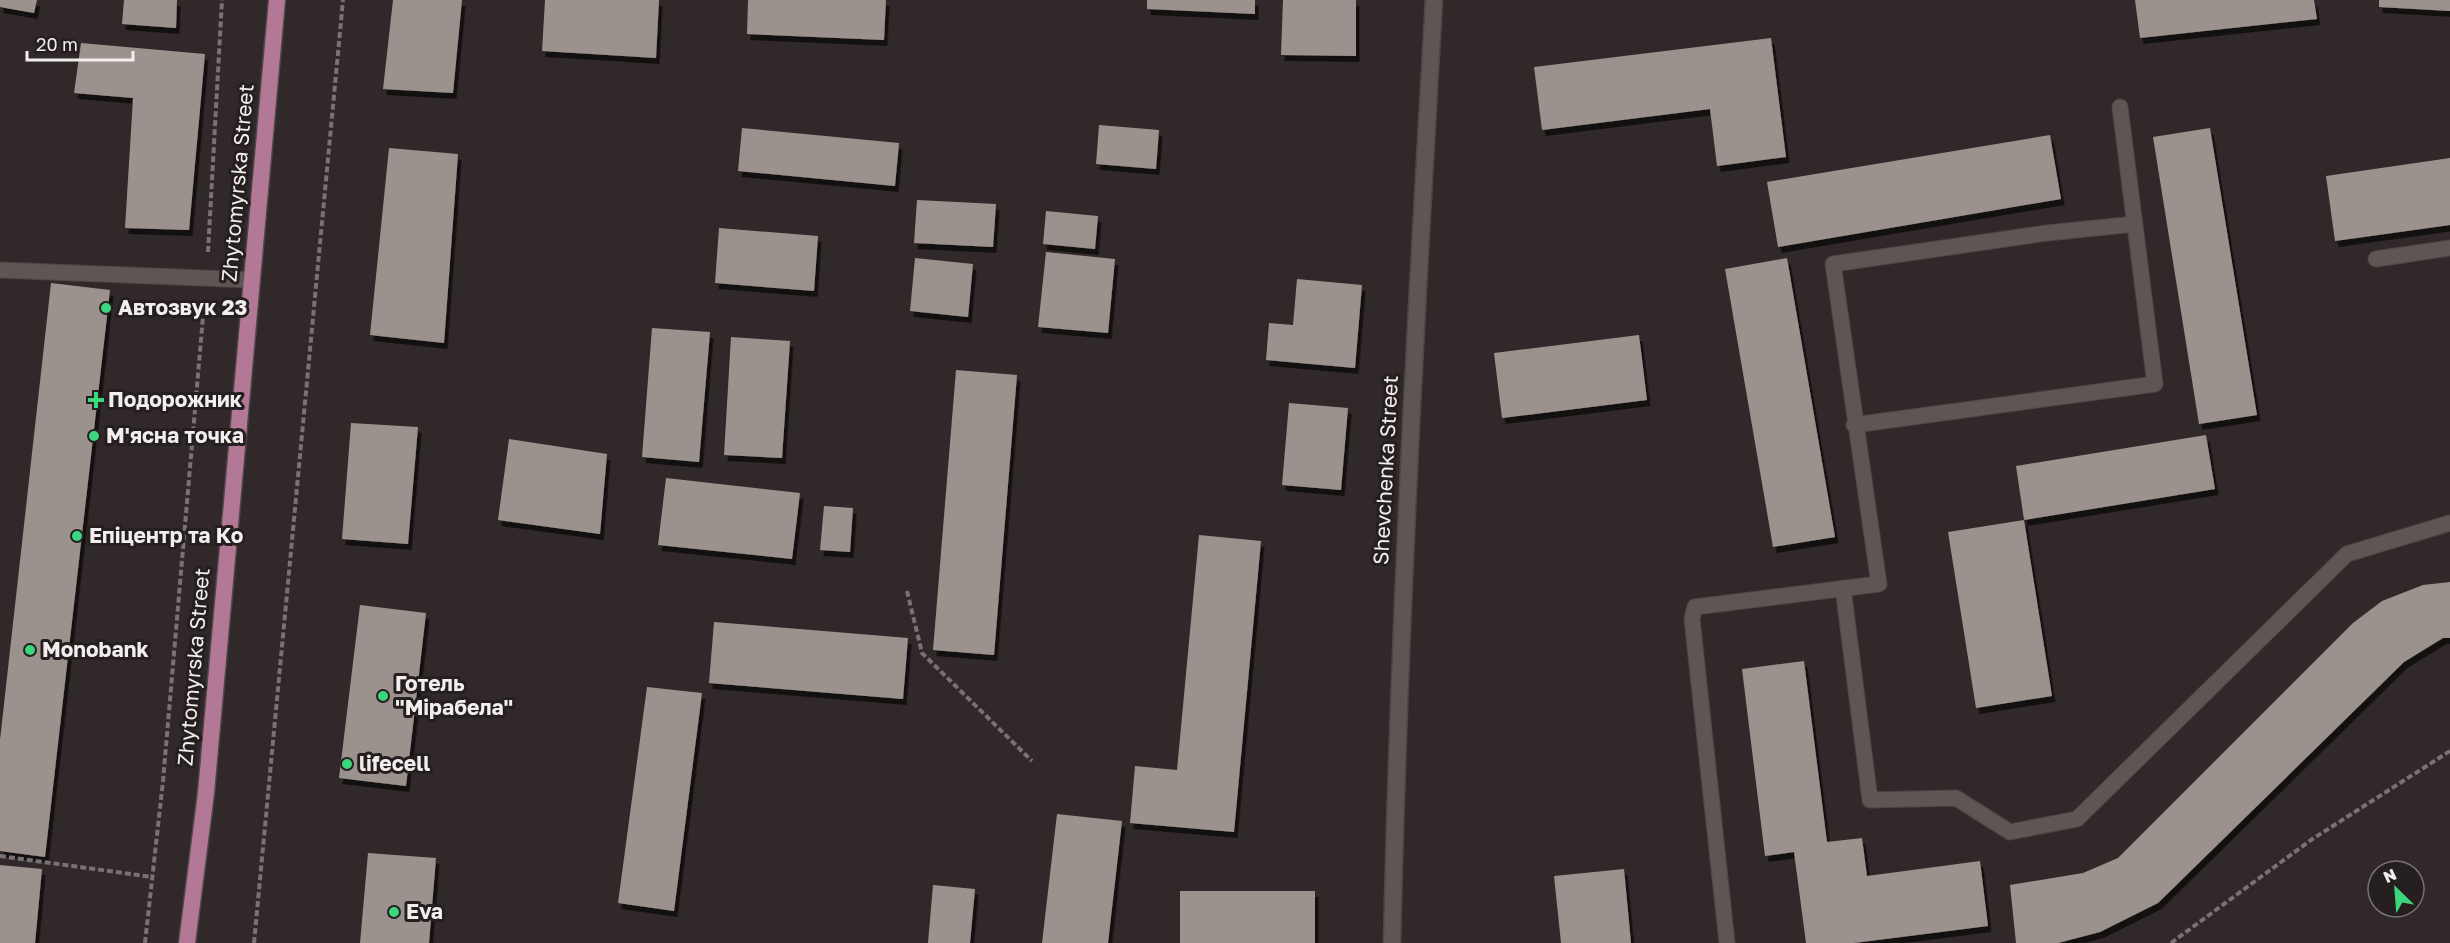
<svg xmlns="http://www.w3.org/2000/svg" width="2450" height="943" font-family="'Golos Text',sans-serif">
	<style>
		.building { fill: #9b928e; filter: url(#shadow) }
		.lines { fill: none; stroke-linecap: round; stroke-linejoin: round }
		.service-casing { stroke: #4d4646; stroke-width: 17 }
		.minor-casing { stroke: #4d4646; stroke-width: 19 }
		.primary-casing { stroke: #4d4646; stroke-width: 19 }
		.path { stroke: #797272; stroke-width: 4; stroke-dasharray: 6 3; stroke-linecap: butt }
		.service { stroke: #5e5555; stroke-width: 15 }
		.minor { stroke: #5e5555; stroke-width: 16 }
		.primary { stroke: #b47897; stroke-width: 16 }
		.poi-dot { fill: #3bd77f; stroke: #261f1f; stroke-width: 2 }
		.labels { text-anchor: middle; stroke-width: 6; stroke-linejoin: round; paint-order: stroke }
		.street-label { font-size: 21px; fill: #f3eeee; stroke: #261f1f }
		.poi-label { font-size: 21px; font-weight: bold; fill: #f3eeee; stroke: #261f1f; text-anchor: start }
	</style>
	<defs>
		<filter id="shadow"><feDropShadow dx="3.5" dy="6" stdDeviation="0" flood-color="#0009"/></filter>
	</defs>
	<rect width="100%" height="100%" fill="#302829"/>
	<path class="building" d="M0 0H37L34 13 0 7Z
		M124 0H177L176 28 122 24Z
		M393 0H462L453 93 383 89Z
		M545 0H659L656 58 542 51Z
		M748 0H886L884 40 747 34Z
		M1147 0H1255V14L1147 9Z
		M1283 0H1356V56L1281 55Z
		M2135 0H2314L2317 19 2140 38Z
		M2379 0H2450V11L2379 7Z
		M1771 38 1786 157 1717 166 1710 109 1542 130 1534 67Z
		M81 43 205 54 189 230 125 228 133 98 74 93Z
		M1099 125 1159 130 1156 169 1096 164Z
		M742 128 899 143 895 186 738 171Z
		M2210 128 2257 415 2199 424 2153 137Z
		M2050 135 2061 199 1778 247 1767 182Z
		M389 148 458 154 444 343 370 335Z
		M2450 158V225L2335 241 2326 176Z
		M917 200 996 204 993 247 914 243Z
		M1046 211 1098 216 1095 249 1043 244Z
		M719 228 818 236 814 291 715 283Z
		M1046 252 1115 259 1108 333 1038 327Z
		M915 258 973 264 968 317 910 311Z
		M1787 258 1835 537 1773 547 1725 269Z
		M1297 279 1362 285 1355 368 1266 360 1269 323 1293 325Z
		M51 283 110 290 45 857 0 851V740Z
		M652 328 710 332 699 462 642 457Z
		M1639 335 1647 400 1502 418 1494 353Z
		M731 337 790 341 782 458 724 455Z
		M956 370 1017 375 994 655 933 650Z
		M1289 403 1348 408 1341 490 1282 485Z
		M351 423 418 427 408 544 342 539Z
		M2206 435 2215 489 2024 520 2052 696 1976 708 1948 532 2024 520 2016 466Z
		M509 439 607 454 600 534 498 520Z
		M666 478 800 493 792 559 658 545Z
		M824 506 853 508 850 552 820 550Z
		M1199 535 1261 541 1234 832 1130 823 1135 766 1177 770Z
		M2450 582V638H2443L2404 662 2158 903 2100 932 2058 943H2016L2010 885 2083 873 2118 858 2353 623 2382 601 2423 585Z
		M360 605 426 613 406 786 339 778Z
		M714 622 908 638 903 699 709 683Z
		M1804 661 1827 842 1862 838 1867 876 1980 861 1988 926 1854 943H1806L1794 852 1765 856 1742 669Z
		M647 687 702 693 674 911 618 903Z
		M1057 814 1122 821 1108 943H1042Z
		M368 853 436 858 429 943H360Z
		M0 865 42 869 35 943H0Z
		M1624 869 1631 943H1561L1554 876Z
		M933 885 975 889 970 943H928Z
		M1180 891H1315V943H1180Z"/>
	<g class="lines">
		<g class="service-casing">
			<path id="service" d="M2376 259 2450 248
				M0 270 252 280
				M1854 425 2155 384 2120 107
				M1843 588 1870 800 1956 798 2010 832 2077 819 2347 554 2450 523
				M1727 943 1692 619 1695 607 1879 584 1833 264 2047 233 2135 224"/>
		</g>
		<g class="minor-casing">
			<path id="minor" d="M1392 943C1399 628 1416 314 1434 0"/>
		</g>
		<g class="primary-casing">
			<path id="primary" d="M187 943 206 793 277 0"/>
		</g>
		<path class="path" d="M208 252 222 0
			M907 591 922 653 1032 761
			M0 856 152 877
			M145 943 163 781 204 305
			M254 943 343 0
			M2171 943 2311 840 2450 751"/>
		<use href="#service" class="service"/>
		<use href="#minor" class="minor"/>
		<use href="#primary" class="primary"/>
	</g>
	<g class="poi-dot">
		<circle cx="106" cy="308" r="6"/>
		<path d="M93 391h6v6h6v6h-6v6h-6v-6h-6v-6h6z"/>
		<circle cx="94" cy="436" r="6"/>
		<circle cx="77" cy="536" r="6"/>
		<circle cx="30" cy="650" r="6"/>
		<circle cx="383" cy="696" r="6"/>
		<circle cx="347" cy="764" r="6"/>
		<circle cx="394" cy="912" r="6"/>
	</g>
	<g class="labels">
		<g class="street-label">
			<text transform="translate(238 183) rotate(-85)" y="7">Zhytomyrska Street</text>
			<text transform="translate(1386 470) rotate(-87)" y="7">Shevchenka Street</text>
			<text transform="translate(194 667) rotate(-85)" y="7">Zhytomyrska Street</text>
		</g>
		<g class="poi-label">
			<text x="118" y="315">Автозвук 23</text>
			<text x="108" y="407">Подорожник</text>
			<text x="106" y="443">М'ясна точка</text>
			<text x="89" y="543">Епіцентр та Ко</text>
			<text x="42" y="657">Monobank</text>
			<text x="395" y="691">Готель<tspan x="395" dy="24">"Мірабела"</tspan></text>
			<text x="359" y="771">lifecell</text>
			<text x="406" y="919">Eva</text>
		</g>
	</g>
	<g transform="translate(2396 889) rotate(335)"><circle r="28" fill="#261f1f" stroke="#787272" stroke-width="1.5"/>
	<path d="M0-4.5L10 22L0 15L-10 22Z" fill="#3bd77f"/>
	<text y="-9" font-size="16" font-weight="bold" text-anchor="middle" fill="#f3eeee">N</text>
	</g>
	<path d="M27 51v9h106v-9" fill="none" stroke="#f3eeee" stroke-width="3"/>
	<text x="36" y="51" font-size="18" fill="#f3eeee" stroke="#261f1f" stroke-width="4.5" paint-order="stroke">20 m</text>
</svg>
